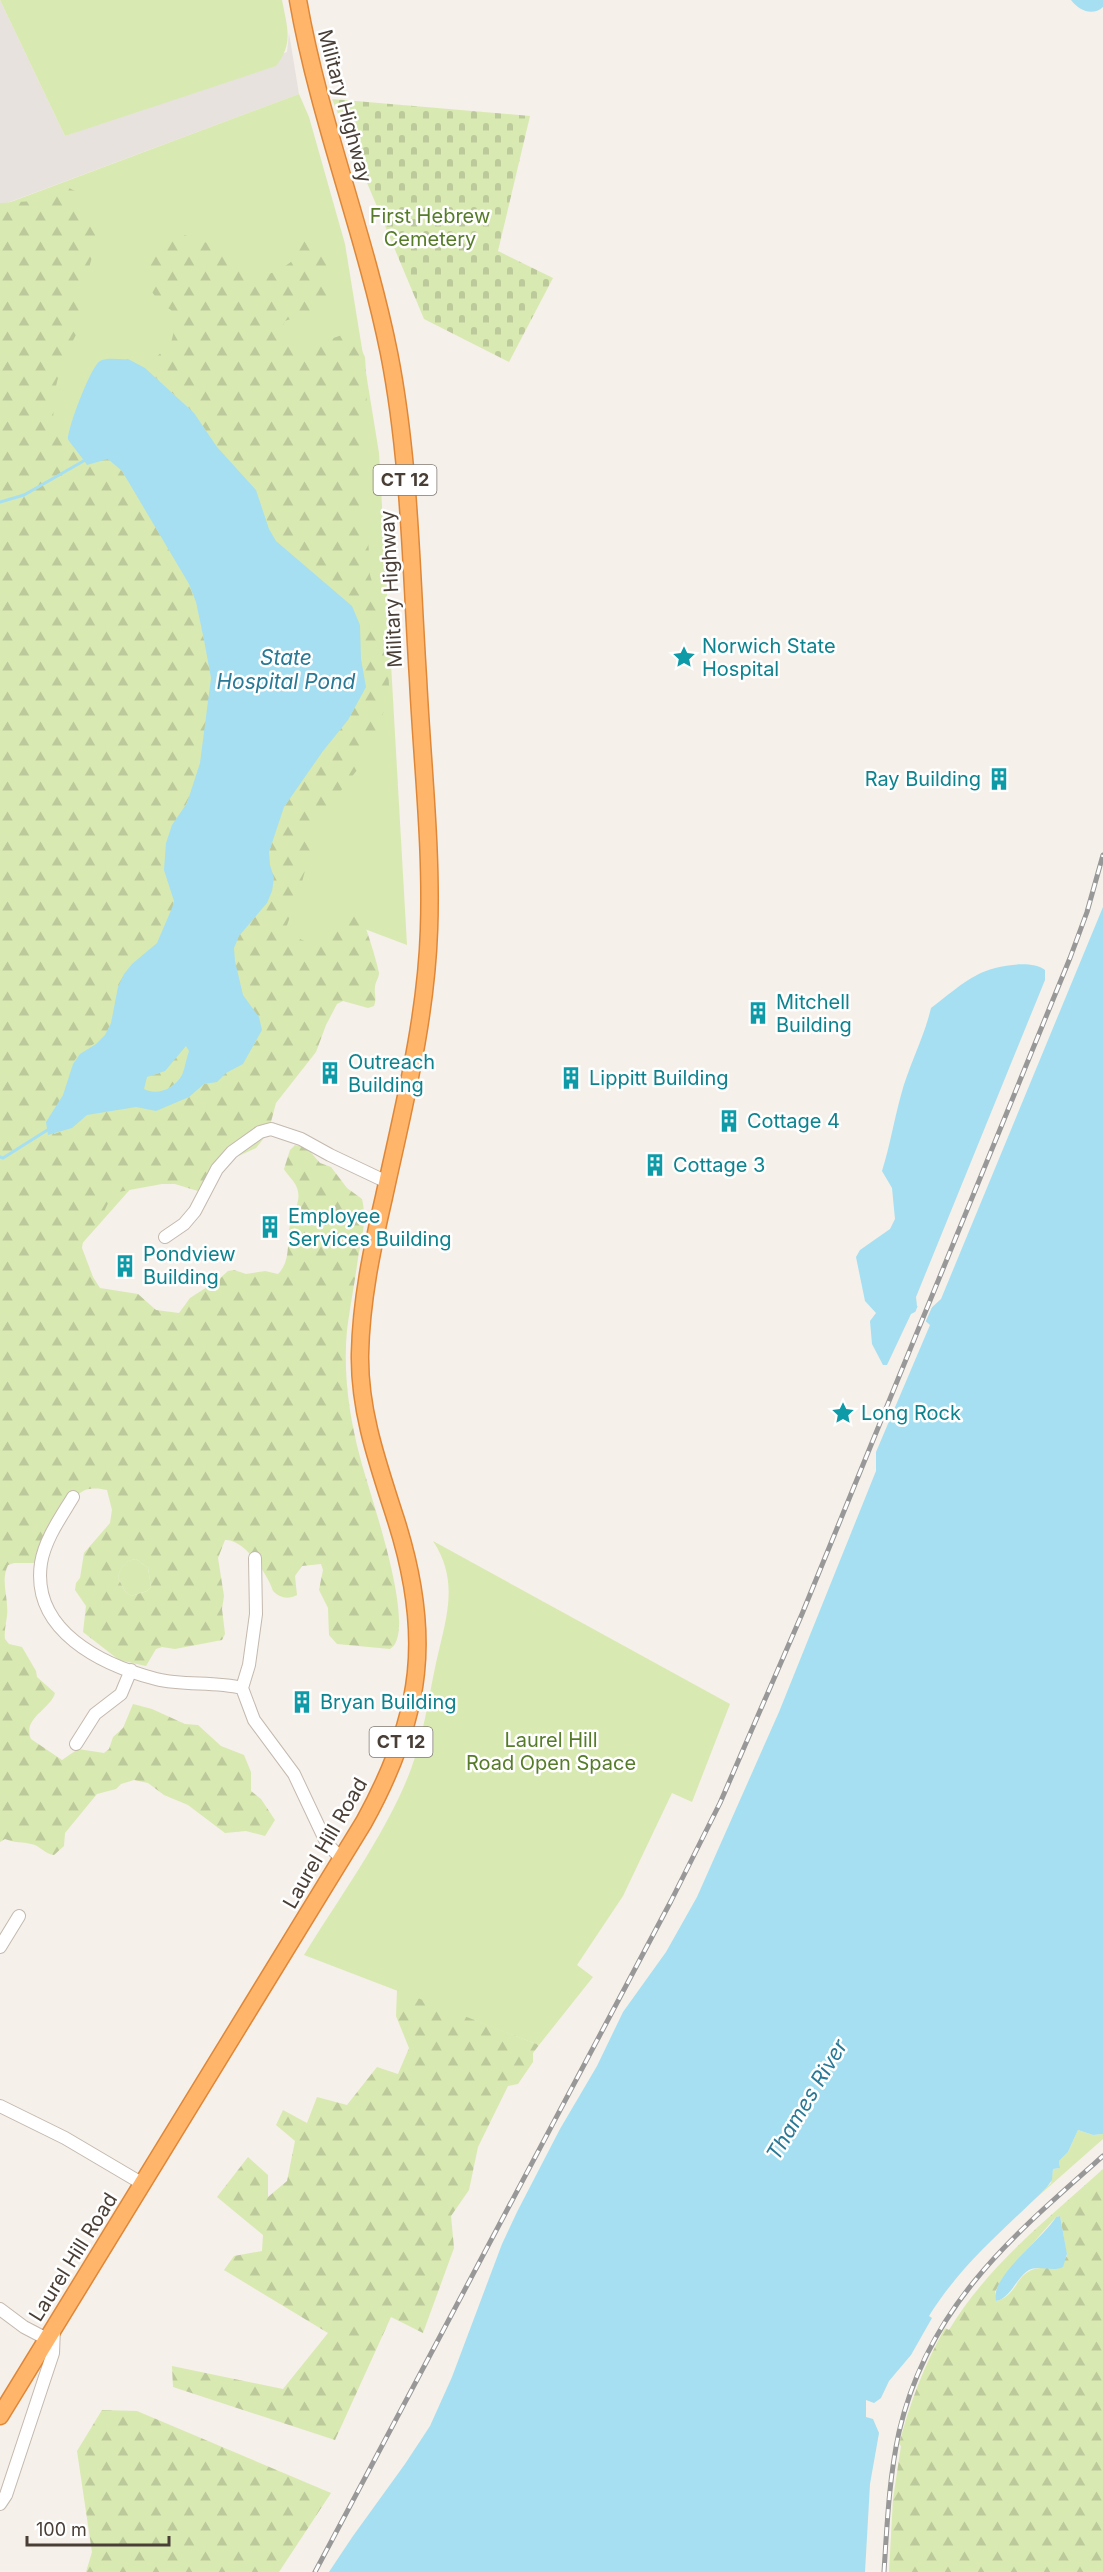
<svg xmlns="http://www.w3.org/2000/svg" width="1103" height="2572" font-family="Inter,sans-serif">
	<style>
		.industrial { fill: #e7e2de }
		.green { fill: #d9e9b2 }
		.forest { fill: url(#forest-firs); fill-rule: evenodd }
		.cemetery { fill: url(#cemetery-stones) }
		.water { fill: #a6dff1; fill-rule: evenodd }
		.pier { fill: #f5f0e9 }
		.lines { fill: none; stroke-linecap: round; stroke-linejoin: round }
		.stream { stroke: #a6dff1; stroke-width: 3 }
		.minor-casing { stroke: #c4b9af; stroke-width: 14 }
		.highway-casing { stroke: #df8739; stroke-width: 19 }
		.minor { stroke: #fff; stroke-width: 12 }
		.highway { stroke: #ffb66b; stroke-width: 16 }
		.rail-casing { stroke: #989898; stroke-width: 5 }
		.rail { stroke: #fff; stroke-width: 3; stroke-dasharray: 9; stroke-linecap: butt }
		.labels { text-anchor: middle; stroke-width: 5; stroke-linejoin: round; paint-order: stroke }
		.shield { fill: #fff; stroke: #807973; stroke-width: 1.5 }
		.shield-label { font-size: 18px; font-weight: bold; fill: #493f37 }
		.street-label { font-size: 20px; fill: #493f37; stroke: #fff }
		.park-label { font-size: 20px; fill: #567c29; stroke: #fff }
		.culture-label { font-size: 20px; fill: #0d838f; stroke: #fff; text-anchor: start }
		.water-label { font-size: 21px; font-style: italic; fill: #297996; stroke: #fff }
	</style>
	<defs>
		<pattern id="forest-firs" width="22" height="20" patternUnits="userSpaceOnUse" patternTransform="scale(1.5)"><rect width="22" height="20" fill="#d9e9b2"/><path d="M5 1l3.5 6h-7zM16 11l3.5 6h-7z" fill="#bcc99a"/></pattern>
		<pattern id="cemetery-stones" width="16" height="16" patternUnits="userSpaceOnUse" patternTransform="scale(1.5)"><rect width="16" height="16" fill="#d9e9b2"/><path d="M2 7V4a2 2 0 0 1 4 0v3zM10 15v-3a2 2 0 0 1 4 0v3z" fill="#bcc99a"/></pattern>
	</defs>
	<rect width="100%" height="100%" fill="#f5f0e9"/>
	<path class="industrial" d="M0 0 65 136 287 52 289 33 299 94 7 203H0Z"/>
	<path class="green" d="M0 0H282C287 27 294 43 276 66L65 136Z
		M299 94 309 117 345 244 379 453 407 945 362 928 0 1336V206Z
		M433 1541 730 1704 692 1802 672 1793 623 1896 577 1965 593 1977 539 2045 304 1955C339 1898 388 1831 411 1769 424 1734 428 1700 436 1663 446 1618 460 1582 433 1541Z
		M136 1559 148 1568 151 1587 147 1591 131 1596 125 1591 118 1578C120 1567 125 1560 136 1559Z
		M1078 2130 1093 2135 1103 2134V2139L1010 2221 1047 2187 1051 2183 1053 2169 1060 2168 1059 2161 1068 2152Z"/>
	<path class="forest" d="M57 185 69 188 75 191 80 202 102 224 103 230 102 237 95 247 86 278V291L80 309 79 329 62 362 54 394 53 424 81 453 108 459 122 471 189 584C194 597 196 609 199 623 203 637 209 652 210 667 213 703 201 767 188 800 182 816 169 827 165 844 160 871 174 882 174 902 173 912 165 926 161 936 153 953 133 959 124 975 113 993 117 1017 105 1035 99 1044 87 1045 80 1053 62 1074 59 1109 54 1134L72 1128 87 1115 136 1107 156 1111 189 1097 204 1084 217 1082 225 1073 237 1068 260 1036 262 1023 243 995 234 961V948L239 935 267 903 274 885 269 852 284 807 323 751 348 720 366 687 361 659 360 625 343 596 306 568 276 541 269 529 262 503 252 485 217 447 194 413 145 368 171 343 176 323 171 310 160 303 152 292 151 279 143 260C147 251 167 235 176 232L233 252 260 277C271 274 294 264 298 253 299 249 298 243 298 239L302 233H309L314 238 319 252 326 260 329 283 339 299 331 309 311 312 285 321 278 336 281 344 288 345 304 341 322 342 342 335H354L365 357 367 389 363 480 358 513 368 536 370 575 380 606 379 636 388 667 389 686 384 711 361 765 329 806 316 828 301 886 286 928 288 934 312 944 324 946 330 943 333 923 341 913 360 915C364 919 378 965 379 973 379 978 375 982 375 987 374 994 377 998 374 1006L368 1008 343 1001 337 1004 326 1025 316 1052 276 1103 268 1133 256 1148 232 1159 201 1192 175 1184H162L113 1193 102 1216 83 1241 82 1248 93 1277 100 1288 138 1294 156 1310 179 1313 190 1298 218 1280 228 1271 234 1270 246 1274 265 1271 278 1274C291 1262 287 1240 290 1224 293 1212 302 1201 297 1188 295 1181 287 1175 284 1169L290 1150 295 1145 307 1148 320 1163 331 1167 347 1188 362 1199C367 1220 362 1237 358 1258 355 1282 350 1306 347 1330 343 1372 349 1416 360 1457 367 1487 420 1632 390 1649L337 1644 329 1635 328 1608 319 1590 323 1570 321 1564 302 1566 295 1576 297 1595C288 1600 280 1598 273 1591 268 1575 244 1538 225 1540L218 1558 224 1596 222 1609 225 1634 222 1640 175 1649 162 1647 156 1649 146 1666 119 1660 83 1632 86 1606 75 1590 76 1583 80 1578 84 1553 110 1523 112 1510 107 1490C99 1488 87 1487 80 1493 67 1502 49 1547 40 1563H14L8 1565C0 1582 9 1597 7 1616 6 1624 4 1631 5 1639L9 1644 22 1647 36 1671 37 1677 55 1693C51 1709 22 1718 31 1739L62 1760 78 1749 104 1753 109 1749 113 1737 123 1728 133 1704 152 1709 185 1724 198 1725 221 1746 244 1755 251 1772V1791L261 1799 275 1820 265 1836 246 1831 225 1833 188 1805 164 1795 148 1783 134 1780 121 1784 116 1789 97 1794 65 1833 64 1846 54 1855C44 1854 40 1845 31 1844 21 1841 18 1844 5 1839L0 1842V203L34 201ZM136 1559 148 1568 151 1587 147 1591 131 1596 125 1591 118 1578C120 1568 125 1560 136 1559Z
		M186 1046 189 1051C186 1059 185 1068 182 1075 174 1089 157 1096 144 1089L147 1077 165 1071 175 1057Z
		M397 1990 539 2045 533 2053V2062L518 2084 508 2086 478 2147 469 2190 451 2216 454 2248 423 2333 391 2317 335 2440 173 2387 172 2366 283 2389 328 2333 224 2270 234 2256 262 2251 263 2235 217 2197 248 2157 268 2175V2197L287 2181 295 2141 276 2125 283 2110 307 2123 317 2097 347 2105 377 2067 398 2074 409 2048 396 2016Z
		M1103 2169V2572H889L893 2499 901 2446 899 2444C910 2403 924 2365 945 2328L949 2330C988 2265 1048 2219 1103 2169ZM1060 2216 1067 2256 1057 2269C1012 2261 1023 2295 996 2301L995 2292 1003 2277 1056 2217Z
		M102 2410 137 2411 331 2493 279 2572H86L92 2552 77 2451Z"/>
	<path class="cemetery" d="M332 99 530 116 498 251 553 278 509 362 424 319Z"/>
	<path class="water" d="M1071 0H1103V7C1092 17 1079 10 1071 0Z
		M128 359 145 368 194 413 217 447 256 490 269 529 276 541 352 606 360 625 361 659 366 687 348 720 323 751 284 807 269 852 270 865 274 878 272 891 267 903 239 936 234 948 235 961 243 995 259 1017 262 1030 243 1064 226 1073 217 1082 204 1084 189 1097 156 1111 136 1107 87 1115 72 1128 48 1135 46 1122 63 1095 73 1064 80 1054 96 1044 105 1035 111 1023 118 987 124 974 132 964 157 943 172 908 174 901 164 870 166 843 172 825 187 803 200 763 211 678 204 640 196 602 189 584 122 471 108 459 87 465C83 458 69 442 68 439 68 427 91 366 100 361 108 357 120 360 128 359ZM186 1046 189 1051C186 1059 185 1068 182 1075 174 1089 157 1096 144 1089L147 1077 165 1071Z
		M1103 907V2134L1093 2135 1078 2130 1068 2152 1059 2161 1060 2168 1053 2169 1052 2180 1047 2187C1004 2230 962 2263 929 2316L932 2318 911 2355 889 2381 881 2398 874 2403 866 2400V2417L873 2419 879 2433 870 2484 865 2572H329L353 2536 405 2464 430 2426 452 2377 502 2244 517 2212 560 2129 597 2066 623 2012 666 1952 697 1897 779 1712 876 1471V1452L930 1325 915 1312 911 1314 887 1365H883L872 1344 870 1321 876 1313 865 1301 856 1257 860 1250 890 1229 895 1219 892 1188 882 1171C890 1146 894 1120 901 1095 909 1065 924 1038 931 1008 946 997 961 983 977 975 993 966 1030 959 1045 970V980L916 1297 917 1306 929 1310 941 1299Z
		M1060 2216 1067 2254 1063 2267C1052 2273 1037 2263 1026 2272 1016 2280 1009 2299 996 2301 989 2277 1043 2239 1056 2217Z"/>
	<path class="pier" d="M919 1303 928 1307 933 1305 925 1323 914 1315Z"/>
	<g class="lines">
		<path class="stream" d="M0 502 24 495 87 459
			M0 1157 3 1158 49 1129"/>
		<g class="minor-casing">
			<path id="minor" d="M165 1237 184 1224 195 1211 217 1169 232 1152 260 1132 271 1129 301 1139 330 1155 387 1182
				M73 1497C61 1517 45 1539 41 1563 31 1631 102 1665 156 1679 184 1686 214 1681 242 1688
				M255 1558 256 1614 249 1665 242 1688 254 1720 294 1774 327 1844 342 1859
				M76 1744 95 1714 121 1694 131 1670
				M0 1947 19 1916
				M0 2106 65 2138 143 2184
				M0 2309 24 2327 47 2339
				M0 2504 6 2495 53 2353 54 2328"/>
		</g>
		<g class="highway-casing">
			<path id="highway" d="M0 2416 364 1822C423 1715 433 1634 395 1517 378 1464 359 1411 360 1354 361 1301 372 1249 384 1197 403 1109 426 1021 429 930 432 847 422 762 418 678 411 570 410 460 389 353 365 234 319 120 298 0"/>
		</g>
		<use href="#minor" class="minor"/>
		<use href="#highway" class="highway"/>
		<g class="rail-casing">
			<path id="rail" d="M315 2572 671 1901 720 1803 802 1614 1070 958 1087 912 1103 855
				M884 2572C887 2525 889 2478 899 2432 928 2307 1011 2237 1103 2156"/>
		</g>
		<use href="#rail" class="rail"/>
	</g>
	<defs>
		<g id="sight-bare" transform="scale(1.8)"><path d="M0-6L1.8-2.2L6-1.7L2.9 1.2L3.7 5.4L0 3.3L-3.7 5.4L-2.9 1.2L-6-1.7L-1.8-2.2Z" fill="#0f9aa8" stroke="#fff" stroke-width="2.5" paint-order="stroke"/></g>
		<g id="building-bare" transform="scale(1.8)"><path d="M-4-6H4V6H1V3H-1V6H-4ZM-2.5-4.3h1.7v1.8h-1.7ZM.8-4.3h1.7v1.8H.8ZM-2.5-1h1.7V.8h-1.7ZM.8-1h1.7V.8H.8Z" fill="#0f9aa8" stroke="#fff" stroke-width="2.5" paint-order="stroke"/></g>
	</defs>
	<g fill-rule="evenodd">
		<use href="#sight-bare" x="684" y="657"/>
		<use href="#building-bare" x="999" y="779"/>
		<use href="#building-bare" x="758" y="1013"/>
		<use href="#building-bare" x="330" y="1073"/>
		<use href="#building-bare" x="571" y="1078"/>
		<use href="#building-bare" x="729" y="1121"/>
		<use href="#building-bare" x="655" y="1165"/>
		<use href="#building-bare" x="270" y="1227"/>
		<use href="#building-bare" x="125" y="1266"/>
		<use href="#sight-bare" x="843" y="1413"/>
		<use href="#building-bare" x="302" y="1702"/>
	</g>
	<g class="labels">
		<g class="shield">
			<rect x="373.5" y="465" width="63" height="30" rx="4.5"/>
			<rect x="369.5" y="1727" width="63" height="30" rx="4.5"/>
		</g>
		<g class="shield-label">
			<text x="405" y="486">CT 12</text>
			<text x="401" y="1748">CT 12</text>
		</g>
		<g class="street-label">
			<text transform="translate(345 106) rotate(75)" y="7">Military Highway</text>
			<text transform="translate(391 589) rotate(-93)" y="7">Military Highway</text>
			<text transform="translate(325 1843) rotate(-60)" y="7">Laurel Hill Road</text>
			<text transform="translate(73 2257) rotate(-58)" y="7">Laurel Hill Road</text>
		</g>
		<g class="park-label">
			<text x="430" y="223">First Hebrew<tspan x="430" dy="23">Cemetery</tspan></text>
			<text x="551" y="1747">Laurel Hill<tspan x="551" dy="23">Road Open Space</tspan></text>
		</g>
		<g class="culture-label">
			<text x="702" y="653">Norwich State<tspan x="702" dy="23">Hospital</tspan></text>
			<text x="981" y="786" text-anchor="end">Ray Building</text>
			<text x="776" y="1009">Mitchell<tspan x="776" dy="23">Building</tspan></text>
			<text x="348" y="1069">Outreach<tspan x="348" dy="23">Building</tspan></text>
			<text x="589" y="1085">Lippitt Building</text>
			<text x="747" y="1128">Cottage 4</text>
			<text x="673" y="1172">Cottage 3</text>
			<text x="288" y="1223">Employee<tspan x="288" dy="23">Services Building</tspan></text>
			<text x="143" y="1261">Pondview<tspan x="143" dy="23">Building</tspan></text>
			<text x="861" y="1420">Long Rock</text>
			<text x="320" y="1709">Bryan Building</text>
		</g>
		<g class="water-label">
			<text x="286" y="665">State<tspan x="286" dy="24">Hospital Pond</tspan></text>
			<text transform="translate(807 2100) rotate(-59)" y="7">Thames River</text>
		</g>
	</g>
	<path d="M27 2536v9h142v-9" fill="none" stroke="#493f37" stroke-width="3"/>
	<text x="36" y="2536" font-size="18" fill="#493f37" stroke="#ffffff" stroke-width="4.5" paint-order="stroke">100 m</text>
</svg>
